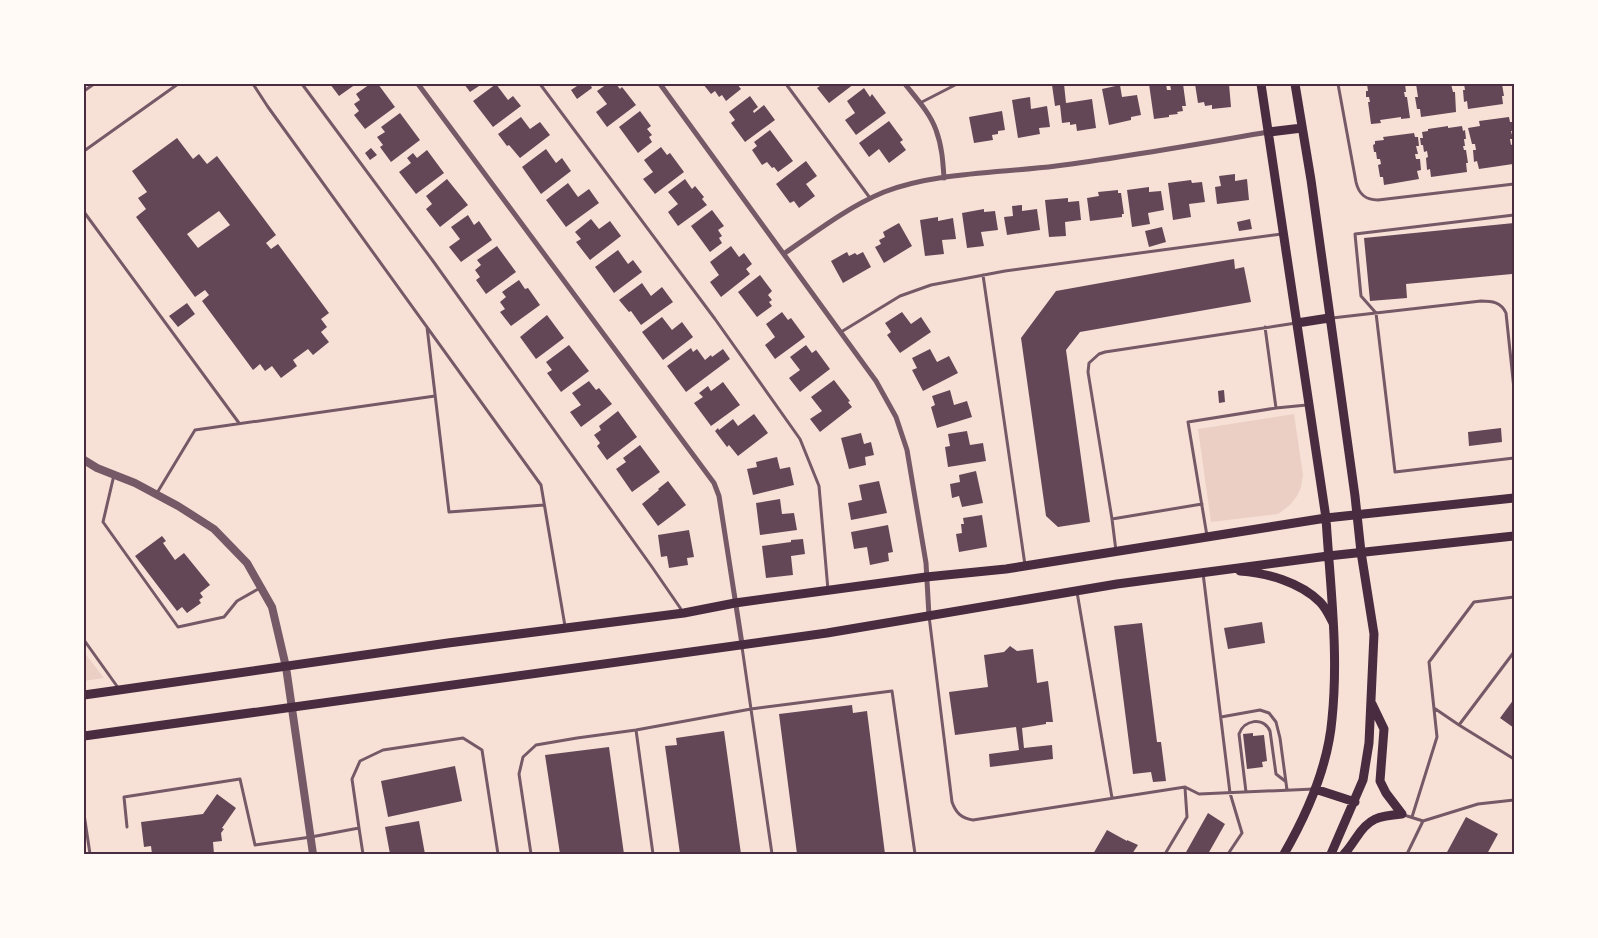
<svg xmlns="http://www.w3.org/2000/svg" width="1598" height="938" font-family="Lato,sans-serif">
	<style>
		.green { fill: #ebcfc5 }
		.building { fill: #644757; fill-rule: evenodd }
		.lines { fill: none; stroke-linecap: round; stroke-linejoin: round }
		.service { stroke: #755966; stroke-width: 3 }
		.minor { stroke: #755966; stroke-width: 5 }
		.tertiary { stroke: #755966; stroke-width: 8 }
		.secondary { stroke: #4a2c40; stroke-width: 9 }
		.neatline { fill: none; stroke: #4a2c40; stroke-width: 2 }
	</style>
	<rect width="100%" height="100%" fill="#f7e1d7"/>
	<path class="green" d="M1294 414 1303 475 1301 487 1297 496 1290 505 1278 514 1211 522 1198 429Z
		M84 652 104 678 84 681Z"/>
	<path class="building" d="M330 84H356L339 96Z
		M370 84H378L395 107 365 129 354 115 359 111 354 104 360 100 356 94Z
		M464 84H482L470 92Z
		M496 84 508 100 513 96 521 106 493 127 473 101Z
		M580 84H595L591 86 592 88 577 99 571 90Z
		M607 84H616L620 89 622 87 636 105 607 127 596 112 607 104 597 91Z
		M703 84H737L741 89 726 101 722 95 719 97 715 91 711 94Z
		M823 84H854L829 103 817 88Z
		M1064 84 1066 103 1092 99 1096 128 1077 131 1076 124 1070 125V122L1062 123 1060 105 1055 106 1052 85Z
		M1149 84H1166L1167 90H1171L1170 84H1183L1186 106H1182L1183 111 1177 112 1178 114 1169 115V117L1154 119Z
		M1195 84H1229L1231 107 1212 109V105L1205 106 1204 102 1198 103Z
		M1367 84H1405L1406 92H1404L1405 97H1407L1410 118 1401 119V117L1380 120 1381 123 1371 124 1368 102H1370L1369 97H1366V91H1368Z
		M1416 84H1451L1453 92H1455L1456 112 1421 117 1420 109H1417L1415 97H1418Z
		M1464 84H1502L1504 96H1502L1503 104 1468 109 1467 101 1464 102 1463 90H1465Z
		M1120 85 1122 97 1137 95 1141 115 1131 117V120L1109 125 1102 89Z
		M864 88 870 97 872 94 886 113 856 135 845 120 855 113 847 101Z
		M750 96 758 107 753 111 754 113 764 105 775 120 745 142 731 123 735 120 729 112Z
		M1030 97 1031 109 1047 106 1050 127 1039 128 1040 134 1018 138 1012 100Z
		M640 111 651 126 647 129 652 135 649 137 652 142 638 153 619 127Z
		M1002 111 1005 130 998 131V134L992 135 993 140 974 143 969 117Z
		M400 113 420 140 391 162 380 147 383 145 377 137 385 132 381 127Z
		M521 117 530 129 540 122 550 135 520 158 509 145 507 146 498 134Z
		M1509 117 1510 122H1512L1513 131H1511L1513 139H1510L1511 145 1513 144 1514 152V155L1512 156 1513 164 1479 169 1477 161 1474 162 1473 150H1476L1475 144H1472L1468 128 1480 126 1479 121Z
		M889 121 903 140 900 142 906 150 889 163 879 149 869 157 859 143Z
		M1448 126V128L1462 126 1463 131 1465 130 1466 139H1464L1465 146H1463L1464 150H1466L1468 163H1466L1467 172 1431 177 1430 169 1427 170 1426 158 1428 157 1427 151 1424 152 1423 145H1421L1420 138H1423L1422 132 1428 131V129Z
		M770 130 793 161 778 172 774 167 772 168 767 162 762 165 752 150 757 146 754 142Z
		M1414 133 1415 137H1418L1419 146H1416L1418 154H1415L1416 159H1420L1421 170 1417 171 1419 179 1384 185 1383 177H1380L1378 165 1381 164 1380 159H1377L1376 152H1374L1373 145 1375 144V141L1384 140 1383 137Z
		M177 138 193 159 199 154 207 164 217 156 276 235 266 243 271 249 278 244 329 313 321 319 327 327 321 332 329 342 313 355 308 349 293 360 297 366 281 378 272 366 265 371 260 364 253 370 202 301 209 295 205 290 195 297 136 217 146 209 138 198 147 192 132 171ZM219 211 230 225 198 248 187 234Z
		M661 147 667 155 670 153 684 172 655 194 643 179 653 172 644 160Z
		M371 148 377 155 370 160 365 153Z
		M546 149 556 163 562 158 571 171 541 194 522 167Z
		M427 150 444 173 416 194 399 172 411 163 407 158 413 153 417 158Z
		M806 161 817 176 806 184 815 196 799 208 794 201 790 203 776 184Z
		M1235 174V181L1247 179 1249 200 1217 204 1215 187 1221 186 1219 176Z
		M447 179 468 205 440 227 426 209 432 204 426 196Z
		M685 179 692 189 695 186 704 197 702 199 707 205 678 226 668 212 678 204 668 192Z
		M1191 180 1192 183 1202 182 1205 202 1189 204 1191 217 1173 220 1168 183Z
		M568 183 578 197 589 189 599 203 566 227 546 200Z
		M1149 187V192L1161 191 1164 210 1148 213 1150 224 1132 227 1127 190Z
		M1118 190V193H1121L1124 214H1122V217L1090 221 1087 198 1099 196 1098 192Z
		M1068 198V202L1079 201 1081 220 1065 222 1066 236 1049 237 1045 200Z
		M1022 205V211L1037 209 1040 230 1007 235 1004 217 1013 216 1012 206Z
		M984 209V212L995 211 998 230 981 232 984 246 967 248 962 213Z
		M712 210 724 226 718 230 722 236 719 238 722 243 710 252 691 226Z
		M468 215 474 225 479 221 492 240 461 262 449 247 460 239 451 227Z
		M938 217V221L953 218 956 239 942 240 944 254 925 256 920 220Z
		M591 219 599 229 610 221 621 236 590 260 576 242 581 239 575 232Z
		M1250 219 1252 229 1239 231 1237 222Z
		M899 223 912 246 884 263 875 247 881 244 879 240 885 237 883 232Z
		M1514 223V286H1513L1512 274 1406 284 1407 298 1370 301 1364 238Z
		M1162 227 1166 242 1149 247 1145 231Z
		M497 246 516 272 486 294 476 280 480 277 475 270 481 265 477 260Z
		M731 246 739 257 744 253 752 264 746 269 750 274 721 297 710 282 719 275 710 262Z
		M618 250 628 264 633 260 642 272 614 293 595 267Z
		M847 252 849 256 855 253 857 255 863 252 871 267 843 283 831 261Z
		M1234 259 1235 269 1244 267 1251 302 1080 332 1066 350 1090 522 1058 527 1046 516 1021 338 1056 291Z
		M760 275 772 291 768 295 772 300 769 302 772 306 757 317 738 292Z
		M519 280 525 289 528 288 540 305 511 326 500 312 505 309 500 302 506 297 502 292Z
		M642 283 651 296 662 287 673 302 641 325 631 311 629 312 619 300Z
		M187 303 195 314 178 327 169 316Z
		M782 312 788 320 791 318 805 337 775 359 765 345 775 337 766 324Z
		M902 312 911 324 921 317 931 332 900 353 887 335 891 332 885 323Z
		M547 315 564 338 536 359 520 337Z
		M662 317 672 330 682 322 693 337 663 360 642 332Z
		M569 345 589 371 561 392 547 373 552 370 546 362Z
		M806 345 812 353 816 350 830 369 800 392 789 378 800 370 790 357Z
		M691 348 693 352 697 349 705 360 711 355 712 357 723 349 730 359 686 392 667 366Z
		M930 349 937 362 949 356 958 373 923 391 912 370 917 368 912 358Z
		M834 380 850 401 848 402 852 407 820 432 810 419 822 411 811 397Z
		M589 381 596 390 599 388 612 404 581 427 570 412 581 405 572 393Z
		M723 382 740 405 711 426 694 403 703 397 699 393 708 386 711 391Z
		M950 390 954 405 967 401 972 417 937 428 931 407 935 405 932 396Z
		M1224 390 1225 402 1219 403 1218 391Z
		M618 411 637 437 607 460 597 446 600 443 594 435 601 430 599 426Z
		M754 414 768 433 738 456 729 445 727 447 715 431 718 428 719 430 733 419 738 426Z
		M1501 428 1502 442 1469 446 1468 432Z
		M967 431 970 445 983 443 986 461 948 467 945 447 950 446 948 434Z
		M861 433 864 444 871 442 874 455 865 457 866 465 849 469 841 438Z
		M640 445 660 472 632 492 616 469 626 462 623 458Z
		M777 457 780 469 790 467 794 485 753 495 747 469 757 467 756 462Z
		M976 471 983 503 962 507 959 496 952 498 950 484 960 482 959 475Z
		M668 481 686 505 658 526 642 504 659 490 658 489Z
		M879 481 887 513 851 520 848 503 862 500 859 485Z
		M780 499 782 514 794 513 797 530 760 535 756 503Z
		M982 515 987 547 959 552 956 534 962 533 961 524H964L963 518Z
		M888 525 893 552 888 553 889 561 870 565 867 547 854 549 851 532Z
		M689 530 694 557 687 558 688 565 669 568 667 556 661 557 658 535Z
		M162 536 166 541 163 543 175 560 184 553 210 585 200 593 203 597 199 600 201 603 187 613 182 607 177 611 135 556Z
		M803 539 805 554 791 556 793 575 766 578 762 546 791 542V540Z
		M1262 622 1265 643 1228 649 1224 628Z
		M1142 623 1157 742H1161L1166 781 1153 782 1151 772 1133 774 1114 626Z
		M1010 646 1017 651 1033 649 1037 683 1048 681 1053 722H1046V724L1022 728 1024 748 1052 745 1053 759 990 767 989 754 1019 750 1016 727 955 735 949 692 988 687 984 655 1004 652Z
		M1514 699V728L1500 718Z
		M852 705 853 713 867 711 885 854H797L779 714Z
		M724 731 741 854H680L665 746 677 745 676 738Z
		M1253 733V736L1264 735 1267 761 1262 762 1263 767 1247 769 1243 734Z
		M609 747 624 854H560L545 755Z
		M455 766 462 801 388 817 381 781Z
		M217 794 236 808 222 828 224 829 221 833 222 841 213 842 214 854H152L151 846 144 847 141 822 203 814Z
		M1208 813 1225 824 1208 854H1185Z
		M1466 817 1498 834 1487 854H1446Z
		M419 821 425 854H390L385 827Z
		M1107 830 1127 841V840L1138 845 1132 854H1093Z"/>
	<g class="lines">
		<path class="service" d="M253 84 268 107 541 485 565 626
			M302 84 433 261 652 567 683 612
			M540 84 715 319 800 439 819 486 828 590
			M786 84 870 198
			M1338 84 1356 182C1359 195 1366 200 1378 200L1514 184
			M84 91 94 84
			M920 103 957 84
			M84 151 178 84
			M84 212 239 423
			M1514 215 1355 234 1361 296 1376 313 1395 472 1514 458
			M983 275 1025 565
			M1332 318 1481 301C1492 301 1501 302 1506 313L1514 389
			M427 327 449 512 544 505
			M1265 327 1276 408
			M841 332 900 296 931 285 1005 271 1282 234
			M114 475 103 522 178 627 224 617 237 601 260 588
			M157 493 195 430 435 396
			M1112 519 1202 504
			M1207 536 1188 422 1276 408 1307 405
			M1116 551 1112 519 1088 372 1089 363 1099 354 1105 352 1296 323
			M1203 573 1230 793 1242 833 1228 854
			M1077 592 1112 798
			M929 616 952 802C956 813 961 818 973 820L1185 787 1199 794 1314 789
			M84 640 119 689
			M742 647 772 854
			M1514 652 1459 725 1514 759
			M1434 708 1459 725
			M1221 717 1260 710 1269 713 1276 722 1280 738 1287 790
			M1246 792 1239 734C1244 720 1263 716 1270 731L1276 774 1285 781
			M84 814 90 854
			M1404 815 1423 821 1478 804 1514 800
			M1412 817 1437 737 1429 662 1474 602 1514 597
			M127 827 124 797 240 779 255 845 311 837 359 828 363 854
			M359 828 352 779 360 761 383 750 463 738 482 750 498 854
			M531 854 519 774 523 757 536 745 577 738 636 730
			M653 854 636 730 751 709 892 691 915 854
			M1165 854 1187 817 1185 788
			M1407 854 1423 821
			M1513 854 1514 852"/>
		<path class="minor" d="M418 84 714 483 719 496 742 644
			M660 84 876 381 896 417 907 450 926 563 929 616
			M905 84C916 98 930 113 936 130 942 146 943 162 944 178
			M785 253C817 231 848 207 884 192 936 172 1001 173 1056 166 1127 157 1198 144 1268 132"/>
		<path class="tertiary" d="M84 460 97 468 135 483 178 506 214 529 247 563 272 607 286 667 313 854"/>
		<path class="secondary" d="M1261 84 1326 518C1330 585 1339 652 1332 719 1328 766 1307 814 1284 854
			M1295 84 1311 180 1355 496 1361 552 1374 634 1369 743 1363 780 1331 854
			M1269 132 1302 128
			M1297 323 1329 318
			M1240 571C1267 573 1300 582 1320 602 1326 608 1329 615 1333 623
			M84 695 448 643 684 613 735 603 926 577 1006 569 1326 518 1514 498
			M1372 704 1384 729 1380 781 1386 793 1402 814
			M84 736 827 633 1117 584 1328 556 1514 536
			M1315 789 1355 802
			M1344 854C1348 850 1352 844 1356 838 1369 818 1378 816 1402 814"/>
	</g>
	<rect width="1598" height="938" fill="none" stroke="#fffaf5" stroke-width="170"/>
	<rect x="85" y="85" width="1428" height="768" class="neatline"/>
</svg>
